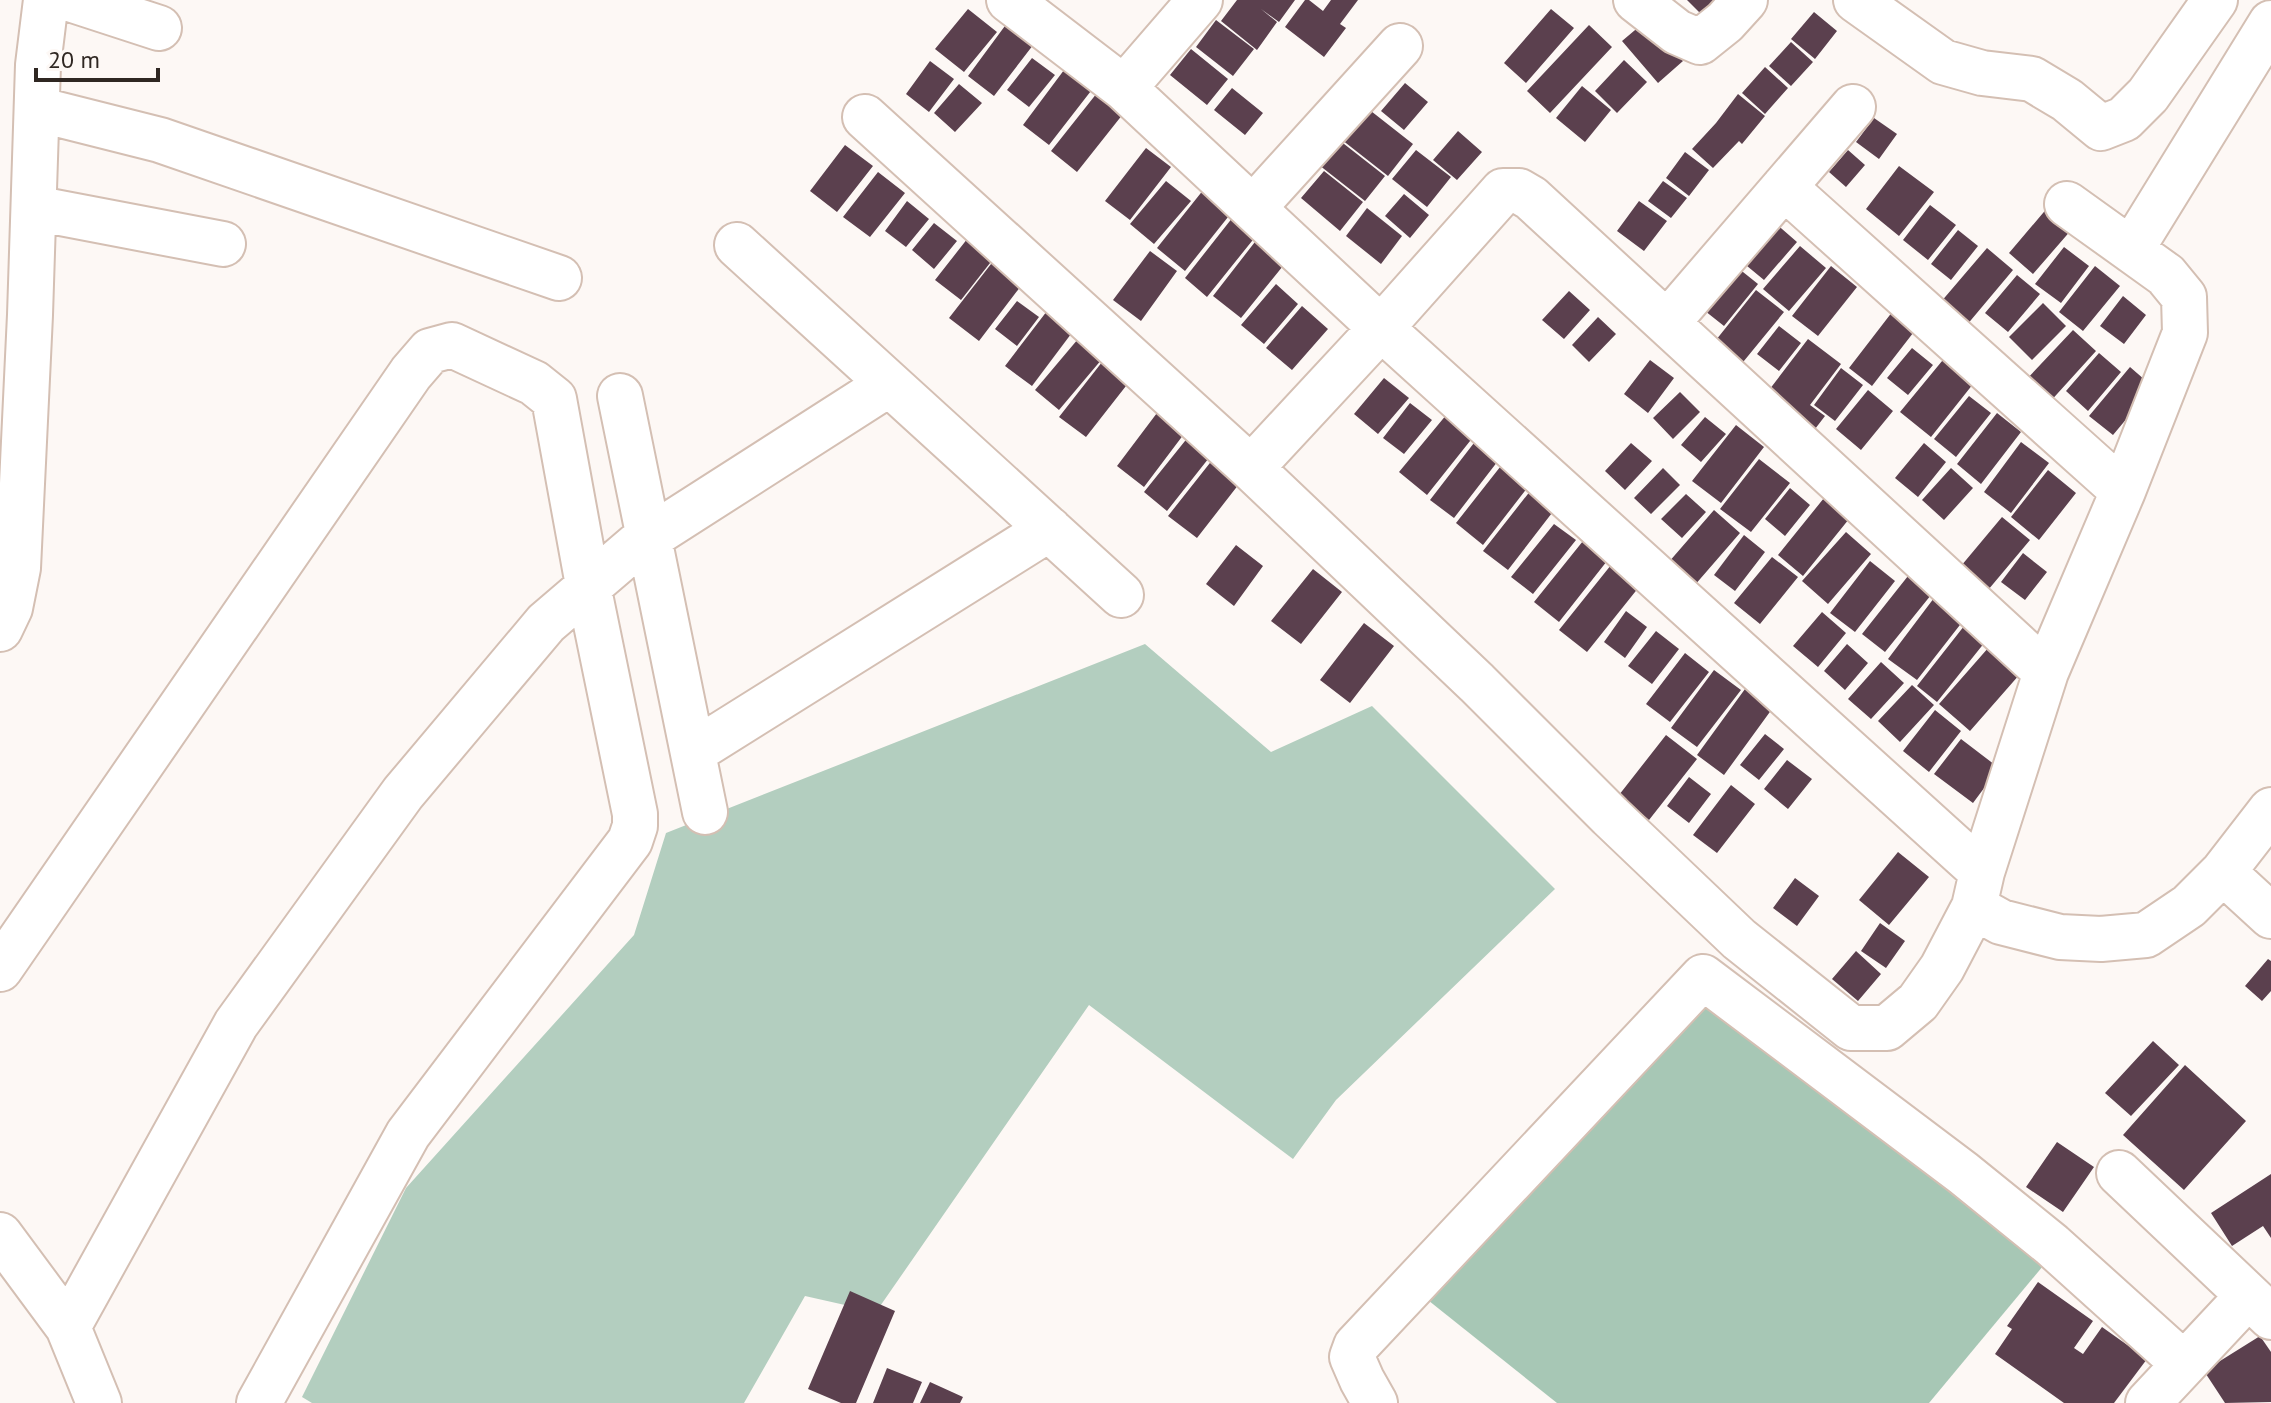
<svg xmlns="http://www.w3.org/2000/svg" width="2271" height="1403" font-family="'PT Sans',sans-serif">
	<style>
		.green { fill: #b3cebf }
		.forest { fill: #a7c7b5 }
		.building { fill: #5b404e }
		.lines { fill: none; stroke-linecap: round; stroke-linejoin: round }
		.minor-casing { stroke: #d4bfb3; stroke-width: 48 }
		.minor { stroke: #fff; stroke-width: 44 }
	</style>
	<rect width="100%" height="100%" fill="#fdf8f5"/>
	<path class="green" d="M1145 644 1271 752 1372 706 1555 889 1336 1100 1293 1159 1089 1005 876 1312 805 1296 744 1403H312L302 1397 406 1188 634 935 666 833Z"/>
	<path class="forest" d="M1682 978 2048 1260 1929 1403H1557L1404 1281Z"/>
	<path class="building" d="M1237 0H1295L1279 22 1261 9 1277 22 1257 50 1221 21Z
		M1305 0H1309L1323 11 1331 0H1358L1340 24 1346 28 1324 57 1285 27Z
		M1687 0H1727L1707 20Z
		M968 9 997 32 964 72 935 49Z
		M1551 9 1574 28 1526 83 1504 63Z
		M1814 12 1837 31 1815 59 1791 39Z
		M1013 15 1040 36 994 96 968 76Z
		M1216 20 1254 49 1233 76 1196 47Z
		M1647 20 1683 61 1658 83 1622 41Z
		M1589 25 1612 47 1550 113 1527 91Z
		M1791 42 1813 62 1791 86 1769 66Z
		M1191 49 1228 79 1207 105 1170 75Z
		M1032 58 1055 75 1029 107 1007 90Z
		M1624 60 1647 82 1617 113 1595 91Z
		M930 61 954 79 929 112 906 94Z
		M1067 66 1094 87 1049 145 1023 125Z
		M1765 67 1788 88 1765 114 1742 93Z
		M1405 83 1428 102 1404 130 1381 111Z
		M959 84 982 103 955 132 934 113Z
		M1582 86 1611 110 1585 142 1556 118Z
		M1232 88 1263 113 1245 135 1214 110Z
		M1097 93 1123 114 1077 172 1051 151Z
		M1738 94 1765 116 1742 144 1739 141 1713 168 1692 149 1716 123Z
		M1362 104 1413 144 1388 176 1337 136Z
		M1874 118 1897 134 1879 159 1856 142Z
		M1458 131 1482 152 1457 180 1433 160Z
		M1339 140 1385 176 1365 201 1319 165Z
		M845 145 873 166 837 212 810 191Z
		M1146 148 1171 167 1130 220 1105 201Z
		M1416 150 1451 177 1427 207 1392 179Z
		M1848 150 1865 165 1846 187 1829 172Z
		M1685 152 1709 170 1689 196 1666 178Z
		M1899 166 1934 192 1899 236 1866 209Z
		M1324 171 1363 202 1340 231 1301 198Z
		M878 172 905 193 870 237 843 217Z
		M1166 181 1191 201 1154 244 1130 224Z
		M1663 181 1687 198 1671 218 1648 201Z
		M1204 189 1232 212 1185 271 1157 248Z
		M1404 194 1429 215 1410 238 1385 216Z
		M2054 200 2079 221 2033 274 2009 253Z
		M907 201 929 219 906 247 885 231Z
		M1639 201 1667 221 1644 251 1617 231Z
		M1930 205 1956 225 1928 260 1903 240Z
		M1367 208 1402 236 1381 264 1346 236Z
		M1233 217 1256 236 1207 297 1185 278Z
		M1774 222 1797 242 1764 280 1741 261Z
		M934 223 957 241 934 269 912 250Z
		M975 229 1001 249 961 300 935 280Z
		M1958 230 1978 246 1951 280 1931 264Z
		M1258 238 1287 261 1241 318 1213 296Z
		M1800 246 1826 268 1789 311 1763 289Z
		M2064 247 2089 266 2061 303 2035 284Z
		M1987 248 2013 270 1966 326 1940 303Z
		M1150 251 1177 271 1141 321 1113 300Z
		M998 255 1027 278 979 341 949 318Z
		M1733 264 1758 284 1724 326 1700 307Z
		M1831 266 1857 287 1818 336 1792 316Z
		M2095 266 2120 286 2083 331 2059 312Z
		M2017 275 2040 294 2008 332 1985 313Z
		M1276 284 1298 304 1264 344 1241 325Z
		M1756 290 1784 312 1739 367 1712 345Z
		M1569 291 1590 310 1564 339 1542 320Z
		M2123 296 2146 315 2124 344 2100 326Z
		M1017 301 1039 317 1017 346 995 329Z
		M2043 303 2066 326 2032 360 2009 337Z
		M1302 306 1328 329 1292 370 1266 348Z
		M1896 307 1920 324 1872 386 1849 368Z
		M1047 311 1074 330 1032 386 1005 366Z
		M1598 317 1616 334 1589 362 1572 345Z
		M1089 326 1113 346 1059 410 1035 390Z
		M1779 326 1801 343 1779 371 1757 354Z
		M2073 330 2096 351 2048 404 2024 382Z
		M1808 339 1841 364 1810 405 1825 416 1815 429 1766 394Z
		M1912 348 1933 365 1908 395 1887 378Z
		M2099 353 2121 372 2088 411 2066 391Z
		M1947 355 1977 379 1931 437 1900 412Z
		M1106 357 1133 377 1086 437 1059 417Z
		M1650 360 1674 378 1648 413 1624 394Z
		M2130 367 2153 387 2113 435 2089 416Z
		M1841 368 1863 385 1835 421 1814 405Z
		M1384 378 1409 398 1378 434 1354 414Z
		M1868 390 1893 411 1861 450 1836 429Z
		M1680 392 1700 412 1673 439 1653 418Z
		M1969 396 1991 413 1956 457 1934 439Z
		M1410 403 1432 420 1404 454 1383 438Z
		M1163 405 1190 426 1144 487 1117 466Z
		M1997 413 2021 432 1981 484 1957 464Z
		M1447 414 1474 436 1427 495 1399 472Z
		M1705 417 1726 434 1701 462 1681 445Z
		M1736 425 1764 447 1721 503 1692 481Z
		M1193 431 1216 449 1167 511 1144 492Z
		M1477 439 1501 457 1454 518 1430 500Z
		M2021 442 2049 463 2011 513 1984 492Z
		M1631 443 1652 461 1625 490 1605 471Z
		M1924 443 1946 462 1918 497 1895 478Z
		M1217 454 1246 475 1197 538 1168 516Z
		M1759 459 1790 483 1751 532 1720 509Z
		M1504 462 1531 483 1483 545 1456 523Z
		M1663 468 1680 485 1651 514 1634 498Z
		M1951 468 1973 488 1944 520 1922 500Z
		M2048 470 2076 493 2039 540 2011 517Z
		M1790 488 1810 505 1785 536 1765 519Z
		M1531 490 1555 509 1508 570 1483 551Z
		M1686 494 1706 512 1682 538 1661 519Z
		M1824 498 1849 519 1803 576 1778 555Z
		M1714 510 1740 533 1694 586 1668 563Z
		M2002 517 2030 540 1983 596 1956 572Z
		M1554 524 1576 540 1533 594 1511 577Z
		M1846 532 1871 554 1828 604 1802 581Z
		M1744 535 1765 552 1735 591 1714 575Z
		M1583 541 1607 561 1559 622 1534 602Z
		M1236 545 1263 566 1234 606 1206 584Z
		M2023 553 2047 572 2025 600 2001 582Z
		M1772 557 1798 577 1760 624 1734 603Z
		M1870 561 1895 581 1855 632 1830 613Z
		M1611 565 1639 587 1587 652 1559 630Z
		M1313 569 1342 592 1301 644 1271 621Z
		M1908 576 1931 595 1885 652 1862 634Z
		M1934 598 1963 621 1917 680 1888 659Z
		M1626 611 1647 627 1625 658 1604 642Z
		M1822 612 1846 633 1818 667 1793 646Z
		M1968 621 1989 637 1937 702 1917 686Z
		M1364 623 1394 646 1350 703 1320 680Z
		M1656 631 1679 649 1652 684 1628 666Z
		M1847 644 1868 663 1845 690 1824 671Z
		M1989 647 2020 674 1970 731 1939 704Z
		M1685 653 1709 672 1670 722 1646 704Z
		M1881 662 1904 683 1871 719 1848 699Z
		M1714 670 1741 690 1697 747 1671 728Z
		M1912 685 1934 705 1900 742 1878 721Z
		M1745 689 1772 709 1724 775 1697 755Z
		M1935 710 1961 731 1929 772 1903 751Z
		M1765 734 1784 749 1759 780 1740 765Z
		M1666 735 1697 759 1649 820 1619 795Z
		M1961 739 1999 768 1973 803 1934 774Z
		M1787 760 1812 779 1788 809 1764 789Z
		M1689 777 1711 794 1689 823 1667 806Z
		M1731 785 1755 804 1717 853 1693 835Z
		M1898 852 1929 877 1889 925 1859 900Z
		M1795 878 1819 896 1797 926 1773 908Z
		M1880 923 1905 941 1886 968 1861 951Z
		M1856 951 1881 974 1858 1001 1832 979Z
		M2268 959 2271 961V991L2262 1001 2245 986Z
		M2153 1041 2179 1065 2131 1116 2105 1093Z
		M2185 1065 2246 1121 2184 1190 2123 1135Z
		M2057 1142 2094 1167 2063 1212 2026 1187Z
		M2271 1174V1238L2263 1226 2232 1246 2211 1213Z
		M2038 1282 2093 1321 2074 1348 2083 1354 2102 1327 2147 1359 2114 1403H2064L1995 1354 2012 1329 2007 1326Z
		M850 1291 895 1311 856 1403H841L808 1389Z
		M2260 1336 2271 1352V1402L2225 1403 2204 1371Z
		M887 1368 922 1382 913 1403H873Z
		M930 1382 963 1397 960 1403H920Z"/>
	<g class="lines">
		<g class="minor-casing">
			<path id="minor" d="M73 0 159 28
				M1009 0 1124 88 1381 328 1982 872
				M1636 0 1677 32 1700 42 1725 22 1745 0
				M1856 0 1943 62 1982 73 2032 79 2067 100 2101 128 2124 119 2148 95 2215 0
				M1124 88 1200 0
				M37 109 160 140 559 278
				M865 117 1251 468 1477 683 1610 816 1739 939 1851 1028H1887L1918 1002 1942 968 1974 907 1982 872 2046 672 2123 491 2185 333 2184 297 2166 275 2067 204
				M1784 187 2123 491
				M34 208 223 244
				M1253 208 1400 46
				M737 245 1121 595
				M2131 250 2271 23
				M1667 323 1853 107
				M620 396 705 812
				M1251 468 1381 328 1503 191H1519L1531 198 2046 672
				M0 629 10 608 18 568 30 315 38 65 46 0
				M693 752 1049 529
				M2223 872 2271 916
				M1974 907 2001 922 2060 937 2101 939 2146 935 2189 906 2223 872 2271 810
				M0 969 411 373 430 351 452 345 534 383 554 399 588 585 635 814V826L630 841 408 1134 259 1403
				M2119 1173 2271 1317
				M0 1235 68 1327 99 1403
				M68 1327 236 1024 403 793 546 623 636 546 889 384
				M1375 1403 1362 1380 1352 1357 1356 1346 1703 977 1963 1173 2052 1245 2184 1364
				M2148 1403 2248 1296"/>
		</g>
		<use href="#minor" class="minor"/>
	</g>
	<path d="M36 68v12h122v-12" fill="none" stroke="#2f2722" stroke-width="4"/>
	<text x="48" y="68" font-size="24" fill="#2f2722" stroke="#fdf8f5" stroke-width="6" paint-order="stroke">20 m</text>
</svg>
